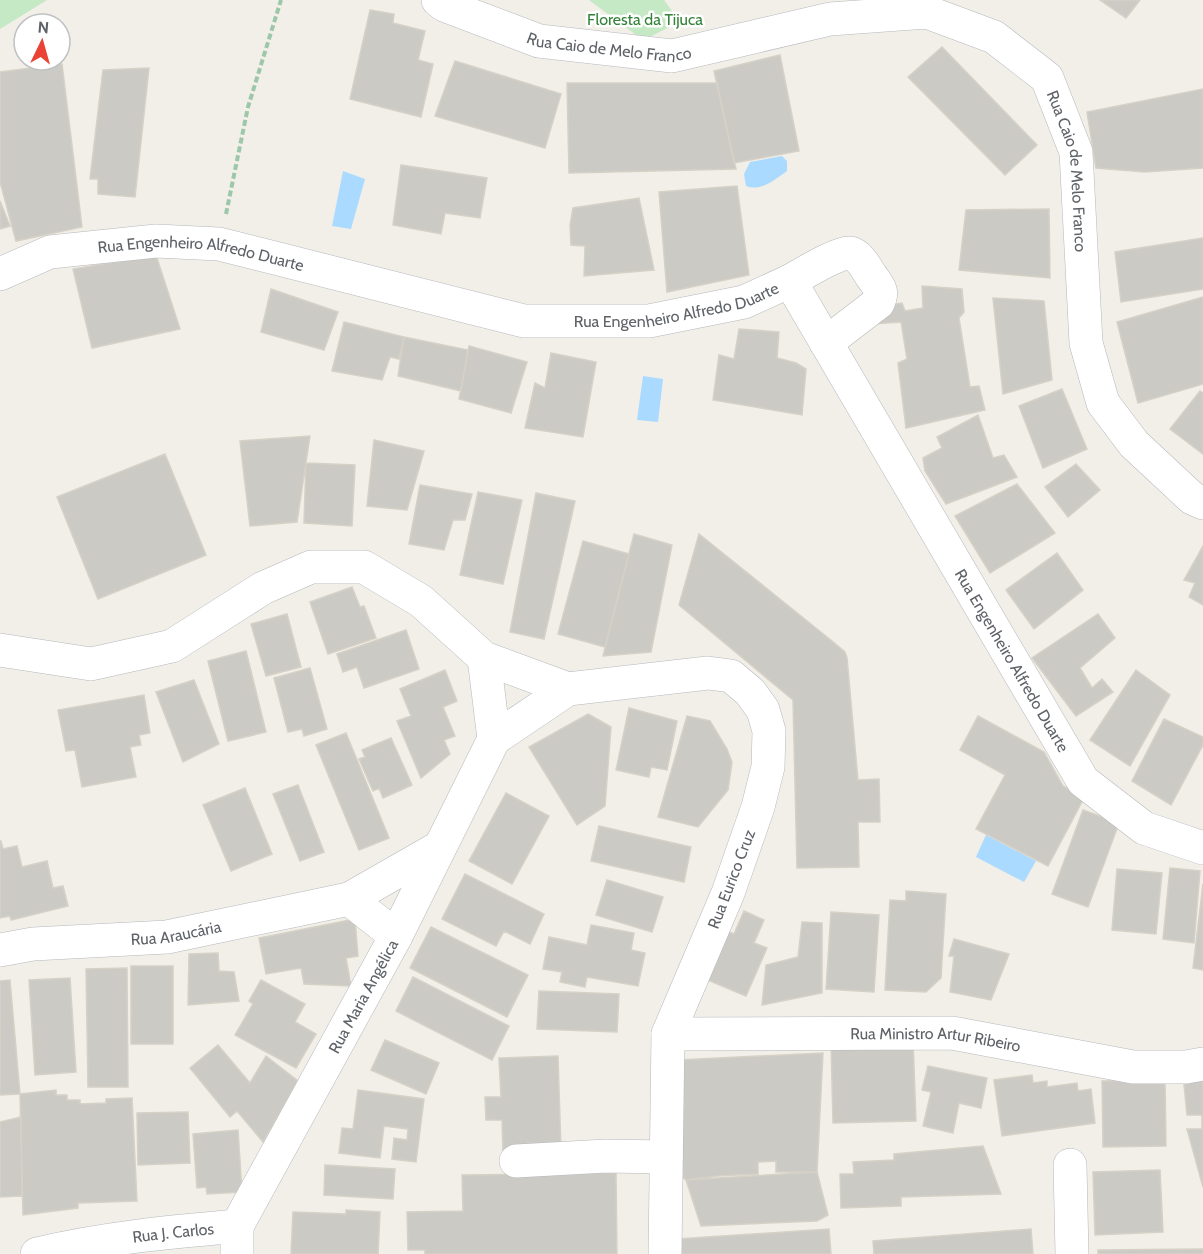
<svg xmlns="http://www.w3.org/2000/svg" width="1203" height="1254" font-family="Cabin,sans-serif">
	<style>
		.green { fill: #c5e8c5 }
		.water { fill: #aadaff }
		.building { fill: #cccac5; stroke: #d6d1c6; stroke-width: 1.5 }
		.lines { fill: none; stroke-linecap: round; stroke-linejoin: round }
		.street-casing { stroke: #b5b8bc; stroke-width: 34 }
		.path { stroke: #9cc7a9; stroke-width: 4; stroke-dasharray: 6 3; stroke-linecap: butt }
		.street { stroke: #fff; stroke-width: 33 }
		.labels { text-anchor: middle; stroke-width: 5; stroke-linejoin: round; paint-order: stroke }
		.park-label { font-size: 16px; fill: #348238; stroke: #fff }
		.street-label { font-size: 16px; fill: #5f6368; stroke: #fff }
	</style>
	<rect width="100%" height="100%" fill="#f1efe8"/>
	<path class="green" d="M0 0H47L0 29Z
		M589 0H664L680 22 643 40Z"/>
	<path class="water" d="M782 156 787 161V171C774 180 761 192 746 186L744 174 750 162Z
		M343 171 365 179 351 229 332 226Z
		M643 376 663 379 658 422 637 420Z
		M986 835 1036 861 1024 882 976 857Z"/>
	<path class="building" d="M1100 0H1140L1126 18Z
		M370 10 394 14 393 23 425 31 418 60 433 64 421 117 350 99Z
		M942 47 1037 145 1005 175 908 77Z
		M780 55 799 151 734 163 714 71Z
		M455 61 561 94 545 148 435 116Z
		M62 64 82 227 16 241 0 182V72Z
		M149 68 135 197 98 194V179H90L103 70Z
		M567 83H717L736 169 569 173Z
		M1203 89V168L1145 172 1096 168 1087 112Z
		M401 165 487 178 480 218 445 213 441 234 393 225Z
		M737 186 749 275 667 292 659 192Z
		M639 198 654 270 584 276 585 246 571 245 570 225 573 208Z
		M0 201 10 226 0 229Z
		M1049 209 1050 278 959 270 966 210Z
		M1203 238V289L1121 302 1115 252Z
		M156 255 180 329 92 348 73 269Z
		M922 286 962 289 964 312 959 318 970 387 979 386 985 410 906 428 898 363 907 359 901 322 873 324 882 306 902 303 905 311 923 308Z
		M271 289 338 312 324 350 261 332Z
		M1203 297V384L1138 403 1117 322Z
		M993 298 1044 301 1052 380 1003 394Z
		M344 322 404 337 399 359 390 357 382 380 332 371Z
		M739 329 779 332 777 358 796 363 806 369 802 415 713 400 719 355 734 359Z
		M404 337 468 350 461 391 398 376Z
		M469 346 527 362 511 413 459 399Z
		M551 353 596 362 583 437 525 428 535 383 545 388Z
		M1062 389 1087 449 1043 468 1019 406Z
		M1200 391 1203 393V454L1170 429Z
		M978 415 993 458 1004 455 1017 477 946 504 925 471 923 458 942 448 937 437Z
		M310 436 297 522 250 526 240 441Z
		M374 440 424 451 407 510 367 506Z
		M165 454 206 555 98 599 57 497Z
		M306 463 355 465 352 526 304 523Z
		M1076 464 1100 490 1068 517 1045 487Z
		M1017 484 1055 533 990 573 955 516Z
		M420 485 472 494 465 520H453L444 550 409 544Z
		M478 492 522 500 503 584 460 575Z
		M536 493 575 501 544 639 510 632Z
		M634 534 672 545 651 652 603 656Z
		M699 534 832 641 845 652 847 658 858 780 879 779 880 822H858L859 867 797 868 793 700 679 605Z
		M583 541 629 554 605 647 558 634Z
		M1203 546V605L1189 597 1195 583 1184 580Z
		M1057 553 1083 590 1034 629 1006 590Z
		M352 587 360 607 364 606 376 638 328 654 310 602Z
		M287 614 301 667 266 676 251 624Z
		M1098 614 1115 638 1080 668 1092 688 1102 679 1113 692 1076 716 1032 658Z
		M406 630 419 669 364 688 357 667 343 672 337 654Z
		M246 651 266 732 228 741 208 661Z
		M310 668 327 729 304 736 302 729 288 732 274 678Z
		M445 670 457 701 443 707 455 736 444 740 450 754 421 778 397 721 411 716 400 689Z
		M1136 670 1170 695 1130 766 1090 740Z
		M194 680 219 744 183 762 156 692Z
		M144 695 150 733 139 735 141 745 130 747 136 777 82 787 75 750 66 751 58 710Z
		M629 708 677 721 667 770 651 767 649 777 616 770Z
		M588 714 611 727 605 806 577 825 529 747Z
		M687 716 710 721 727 749 732 762 728 790 698 827 658 817Z
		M978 716 1044 752 1063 786 1084 798 1048 866 976 829 1005 775 960 750Z
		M1164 719 1203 737V745L1171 805 1132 781Z
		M346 733 389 838 359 850 316 745Z
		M391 738 412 785 383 798 379 788 373 791 359 759 365 757 362 750Z
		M298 785 324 852 300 861 273 794Z
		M245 788 272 854 231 871 203 805Z
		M506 793 549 816 512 884 469 861Z
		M1083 810 1119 823 1088 907 1052 894Z
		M599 826 691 847 684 882 591 861Z
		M0 841H1L3 849 17 846 22 867 47 861 53 888 63 886 68 906 11 920 10 916 0 918Z
		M1170 868 1200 871 1194 943 1163 939Z
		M1117 869 1162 873 1156 934 1112 930Z
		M465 874 544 914 530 944 504 931 496 946 442 919Z
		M607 880 663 897 652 932 596 915Z
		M1203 884V970L1193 968Z
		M906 891 946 894 941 978 926 992 885 990 890 900 906 901Z
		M744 911 764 920 754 943 767 948 746 996 703 978 724 930 734 934Z
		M831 912 879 915 874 992 826 989Z
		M355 919 358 956 346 958 351 986 304 984 301 968 266 974 259 938Z
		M802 922 822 923V993L762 1005 766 965 798 957Z
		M591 925 634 933 631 950 645 953 638 986 587 977 585 987 560 982 562 972 543 969 549 937 587 945Z
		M431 927 528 975 507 1017 410 968Z
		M954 939 1009 954 991 1000 950 992 954 956H949Z
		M218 953 219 971 234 972 239 1001 188 1005 189 954Z
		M131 966H173V1044H131Z
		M127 968 128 1087H88L86 969Z
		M413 977 509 1026 492 1060 396 1011Z
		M70 978 76 1072 35 1075 29 980Z
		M10 980 20 1094 0 1095V981Z
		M261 980 305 1004 295 1022 316 1034 296 1068 235 1035 253 1004 249 1001Z
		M539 991 619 994 617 1032 537 1029Z
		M385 1040 439 1063 426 1094 371 1070Z
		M913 1040 916 1121 833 1123 831 1043Z
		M218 1045 250 1083 266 1056 298 1081 263 1142 237 1111 230 1117 190 1068Z
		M823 1053 817 1172H776V1161L758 1162V1174L717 1176 686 1180 683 1178 678 1060Z
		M558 1056 561 1151 503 1153 502 1120H486L485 1097H501L499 1058Z
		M928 1066 987 1078 981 1108 959 1103 953 1133 923 1126 931 1092 922 1090Z
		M1203 1068V1187L1187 1129H1202V1115H1187L1183 1074Z
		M1032 1075 1033 1083 1047 1081V1087L1077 1083 1078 1091 1091 1089 1095 1123 1002 1136 994 1080Z
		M1165 1080 1166 1146 1103 1147 1102 1081Z
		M56 1090V1095H67V1100H80V1104L106 1103V1099L132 1098 137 1201 78 1203V1208L23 1215 20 1094Z
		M358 1090 424 1099 416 1162 392 1159 394 1138 407 1140 408 1129 384 1126 380 1158 339 1153 342 1128 353 1129Z
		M188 1112 190 1163 138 1165 137 1113Z
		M21 1117 22 1196 0 1197V1122Z
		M238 1130 242 1192 207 1194 206 1187 197 1188 193 1134Z
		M983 1146 1001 1194 901 1197V1206L841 1208 840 1174H854L853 1162 894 1160V1154Z
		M325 1165 395 1169 393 1199 324 1195Z
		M1160 1170 1163 1232 1095 1235 1093 1172Z
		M817 1172 828 1215 817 1221 701 1226 686 1180Z
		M616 1173 617 1254H425V1250H408L407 1212 463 1211 462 1175Z
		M346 1210 380 1212 378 1254H291L293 1212 346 1214Z
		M829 1229 831 1254H679L678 1239Z
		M1031 1229 1033 1254H874L873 1241Z
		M1203 1249V1254H1098V1250Z"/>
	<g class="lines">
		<g class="street-casing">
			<g id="street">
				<path id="s1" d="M438 0 444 5 539 41 672 56 830 19 927 12 994 37 1047 78 1076 152 1086 343 1103 403 1134 444 1192 498 1203 503"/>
				<path id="s2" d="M0 274 50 252 156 241 219 244 524 321H649L744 302 790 281 1083 781 1144 828 1203 848"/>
				<path d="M790 281C801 275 840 251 850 253 860 255 867 270 872 277 879 287 884 291 878 303L826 343"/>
				<path d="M0 650 91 664 172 646 263 588 311 567H364L421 601 484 658 568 689"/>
				<path d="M484 658 494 739"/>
				<path d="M349 899 396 936"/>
				<path id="s3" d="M0 950 33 944 167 937 349 899 440 847"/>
				<path id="s4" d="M668 1034 952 1033 1133 1067H1186L1203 1064"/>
				<path d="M516 1161 606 1156 666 1157"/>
				<path d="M1070 1165 1072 1254"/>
				<path id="s5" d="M37 1254C103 1238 170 1232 237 1226"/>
				<path id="s6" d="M237 1254V1226L396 936 494 739 568 689 708 673 731 676 750 692 763 710 769 731 768 767 758 807 728 893 668 1034 665 1254"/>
			</g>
		</g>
		<path class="path" d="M226 214 248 107 281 0"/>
		<use href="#street" class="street"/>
	</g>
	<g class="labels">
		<g class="park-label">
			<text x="645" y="25">Floresta da Tijuca</text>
		</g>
		<g class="street-label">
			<text dy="6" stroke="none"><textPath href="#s1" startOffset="180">Rua Caio de Melo Franco</textPath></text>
			<text dy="6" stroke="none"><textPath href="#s1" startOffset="738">Rua Caio de Melo Franco</textPath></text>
			<text dy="6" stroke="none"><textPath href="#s2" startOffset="207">Rua Engenheiro Alfredo Duarte</textPath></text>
			<text dy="6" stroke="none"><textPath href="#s2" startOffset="693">Rua Engenheiro Alfredo Duarte</textPath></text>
			<text dy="6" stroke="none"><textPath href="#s2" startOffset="1251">Rua Engenheiro Alfredo Duarte</textPath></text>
			<text transform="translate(731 879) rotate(-69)" y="6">Rua Eurico Cruz</text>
			<text dy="6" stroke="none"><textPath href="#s3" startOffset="177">Rua Araucária</textPath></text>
			<text dy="6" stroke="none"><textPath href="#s6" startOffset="290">Rua Maria Angélica</textPath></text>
			<text dy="6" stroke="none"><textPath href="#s4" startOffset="268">Rua Ministro Artur Ribeiro</textPath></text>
			<text dy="6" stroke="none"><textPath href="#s5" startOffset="138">Rua J. Carlos</textPath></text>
		</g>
	</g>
	<g transform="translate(42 42) rotate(5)"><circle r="28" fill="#ffffff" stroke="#bfc1c3" stroke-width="1.5"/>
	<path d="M0-4.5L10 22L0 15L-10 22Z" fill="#ea4335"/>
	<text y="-9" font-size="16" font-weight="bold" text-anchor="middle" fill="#5f6368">N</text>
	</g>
</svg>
